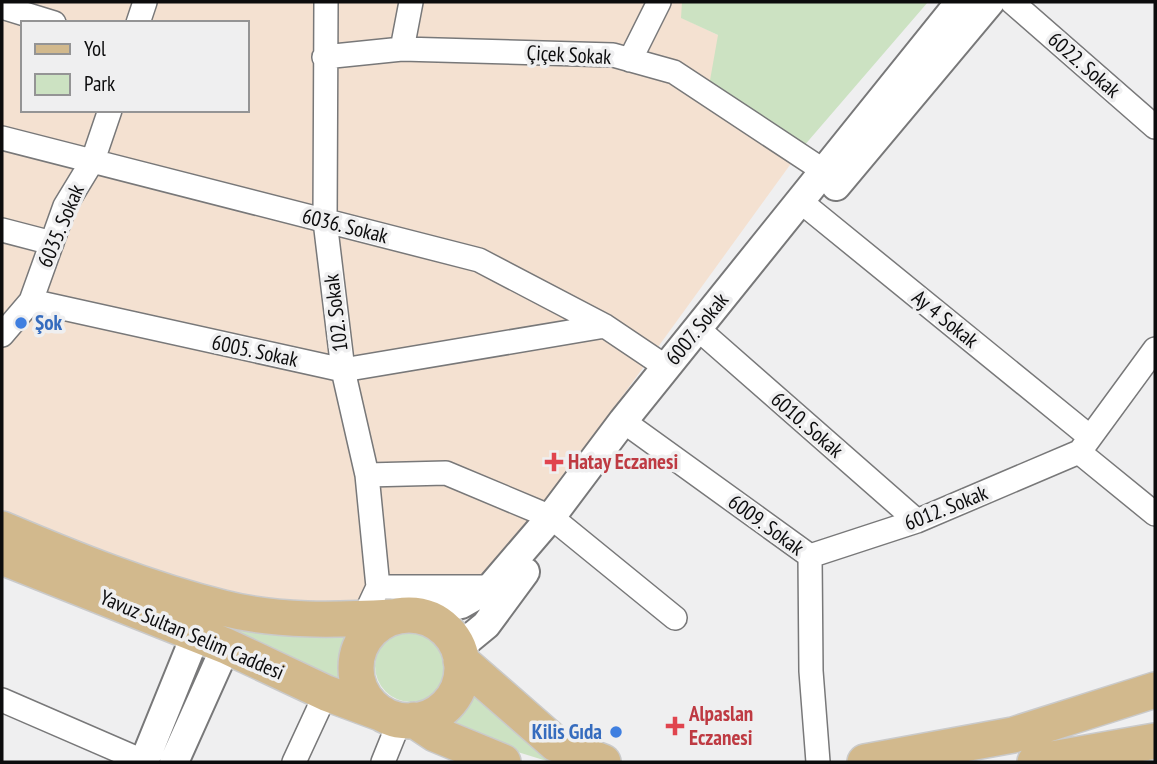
<svg xmlns="http://www.w3.org/2000/svg" width="1157" height="764" font-family="'PT Sans Narrow',sans-serif">
	<style>
		.commercial { fill: #f4e1d1; fill-rule: evenodd }
		.green { fill: #cce2c2 }
		.lines { fill: none; stroke-linecap: round; stroke-linejoin: round }
		.minor-casing { stroke: #787879; stroke-width: 26 }
		.tertiary-casing { stroke: #787879; stroke-width: 32 }
		.primary-casing { stroke: #cacaca; stroke-width: 38 }
		.minor { stroke: #fff; stroke-width: 23 }
		.tertiary { stroke: #fff; stroke-width: 28 }
		.primary { stroke: #d2b98d; stroke-width: 35 }
		.shop-dot { fill: #3f7fe0; stroke: #efeff0; stroke-width: 2.5 }
		.health-dot { fill: #e0444e; stroke: #efeff0; stroke-width: 2.5 }
		.labels { text-anchor: middle; stroke-width: 7; stroke-linejoin: round; paint-order: stroke }
		.street-label { font-size: 21px; fill: #0c0c0d; stroke: #efeff0 }
		.shop-label { font-size: 21px; font-weight: bold; fill: #366cbe; stroke: #efeff0; text-anchor: start }
		.health-label { font-size: 21px; font-weight: bold; fill: #be3a42; stroke: #efeff0; text-anchor: start }
	</style>
	<rect width="100%" height="100%" fill="#efeff0"/>
	<path class="commercial" d="M2 2H682V18L718 35 803 147 492 576 390 608 191 603 2 525ZM23 23H247V110H23Z"/>
	<path class="green" d="M682 2H928L803 147 709 86 718 35 681 18Z
		M179 626 283 634 356 627 350 677 353 693Z
		M375 666a36 36 0 1 1 72 0a36 36 0 1 1-72 0Z
		M473 678 550 762 434 726 454 713Z"/>
	<g class="lines">
		<g class="minor-casing">
			<path id="minor" d="M326 2 325 221 343 370 367 475 378 587 363 619
				M1012 2 1155 127
				M2 7 54 23
				M138 23 145 2
				M402 49 411 2
				M324 57 402 49 613 55 674 72 824 171
				M630 60 659 2
				M2 138 479 260 605 326 666 367
				M800 201 1090 437
				M2 230 52 243
				M31 301 343 370 605 326
				M697 328 917 521
				M2 335 31 301 65 206 93 160 110 110
				M623 421 810 556 811 671 818 762
				M1081 450 1155 349
				M1079 452 1155 514
				M367 475 446 473 551 517 675 618
				M810 556 917 521 1079 452
				M378 587H491
				M2 700 145 762
				M294 762 326 693
				M383 762 400 720"/>
		</g>
		<g class="tertiary-casing">
			<path id="tertiary" d="M836 186 990 2
				M407 615 461 604 491 587 551 517 623 421 960 2
				M458 648 486 625 525 572
				M144 762 196 634
				M174 762 226 646"/>
		</g>
		<g class="primary-casing">
			<path id="primary" d="M2 529C73 559 147 589 223 608 277 622 337 620 393 617
				M2 557 226 646 326 693 383 714
				M356 668a53 53 0 1 1 106 0a53 53 0 1 1-106 0Z
				M461 661 556 744 603 762
				M414 720 435 734 503 762
				M865 762 1013 735 1155 690
				M1035 762 1155 741"/>
		</g>
		<use href="#minor" class="minor"/>
		<use href="#tertiary" class="tertiary"/>
		<use href="#primary" class="primary"/>
	</g>
	<g class="shop-dot">
		<circle cx="21" cy="323" r="7"/>
		<circle cx="616" cy="732" r="7"/>
	</g>
	<g class="health-dot">
		<path d="M550.5 451.5h7v7h7v7h-7v7h-7v-7h-7v-7h7z"/>
		<path d="M671.5 715.5h7v7h7v7h-7v7h-7v-7h-7v-7h7z"/>
	</g>
	<g class="labels">
		<g class="street-label">
			<text transform="translate(569 55) rotate(3)" y="7">Çiçek Sokak</text>
			<text transform="translate(1084 65) rotate(41)" y="7">6022. Sokak</text>
			<text transform="translate(61 226) rotate(-67)" y="7">6035. Sokak</text>
			<text transform="translate(345 226) rotate(14)" y="7">6036. Sokak</text>
			<text transform="translate(336 313) rotate(-97)" y="7">102. Sokak</text>
			<text transform="translate(945 319) rotate(39)" y="7">Ay 4 Sokak</text>
			<text transform="translate(697 329) rotate(-51)" y="7">6007. Sokak</text>
			<text transform="translate(255 351) rotate(12)" y="7">6005. Sokak</text>
			<text transform="translate(807 425) rotate(41)" y="7">6010. Sokak</text>
			<text transform="translate(946 508) rotate(-22)" y="7">6012. Sokak</text>
			<text transform="translate(766 525) rotate(36)" y="7">6009. Sokak</text>
			<text transform="translate(192 635) rotate(23)" y="7">Yavuz Sultan Selim Caddesi</text>
		</g>
		<g class="shop-label">
			<text x="35" y="330">Şok</text>
			<text x="602" y="739" text-anchor="end">Kilis Gıda</text>
		</g>
		<g class="health-label">
			<text x="568" y="469">Hatay Eczanesi</text>
			<text x="689" y="721">Alpaslan<tspan x="689" dy="24">Eczanesi</tspan></text>
		</g>
	</g>
	<rect width="1157" height="764" fill="none" stroke="#0c0c0d" stroke-width="7"/>
	<rect x="21" y="21" width="228" height="91" fill="#efeff0" stroke="#949495" stroke-width="2"/>
	<rect x="35" y="44" width="35" height="10" fill="#d2b98d" stroke="#949495" stroke-width="2"/>
	<text x="84" y="56" font-size="21" fill="#0c0c0d">Yol</text>
	<rect x="35" y="74" width="35" height="21" fill="#cce2c2" stroke="#949495" stroke-width="2"/>
	<text x="84" y="91" font-size="21" fill="#0c0c0d">Park</text>
</svg>
